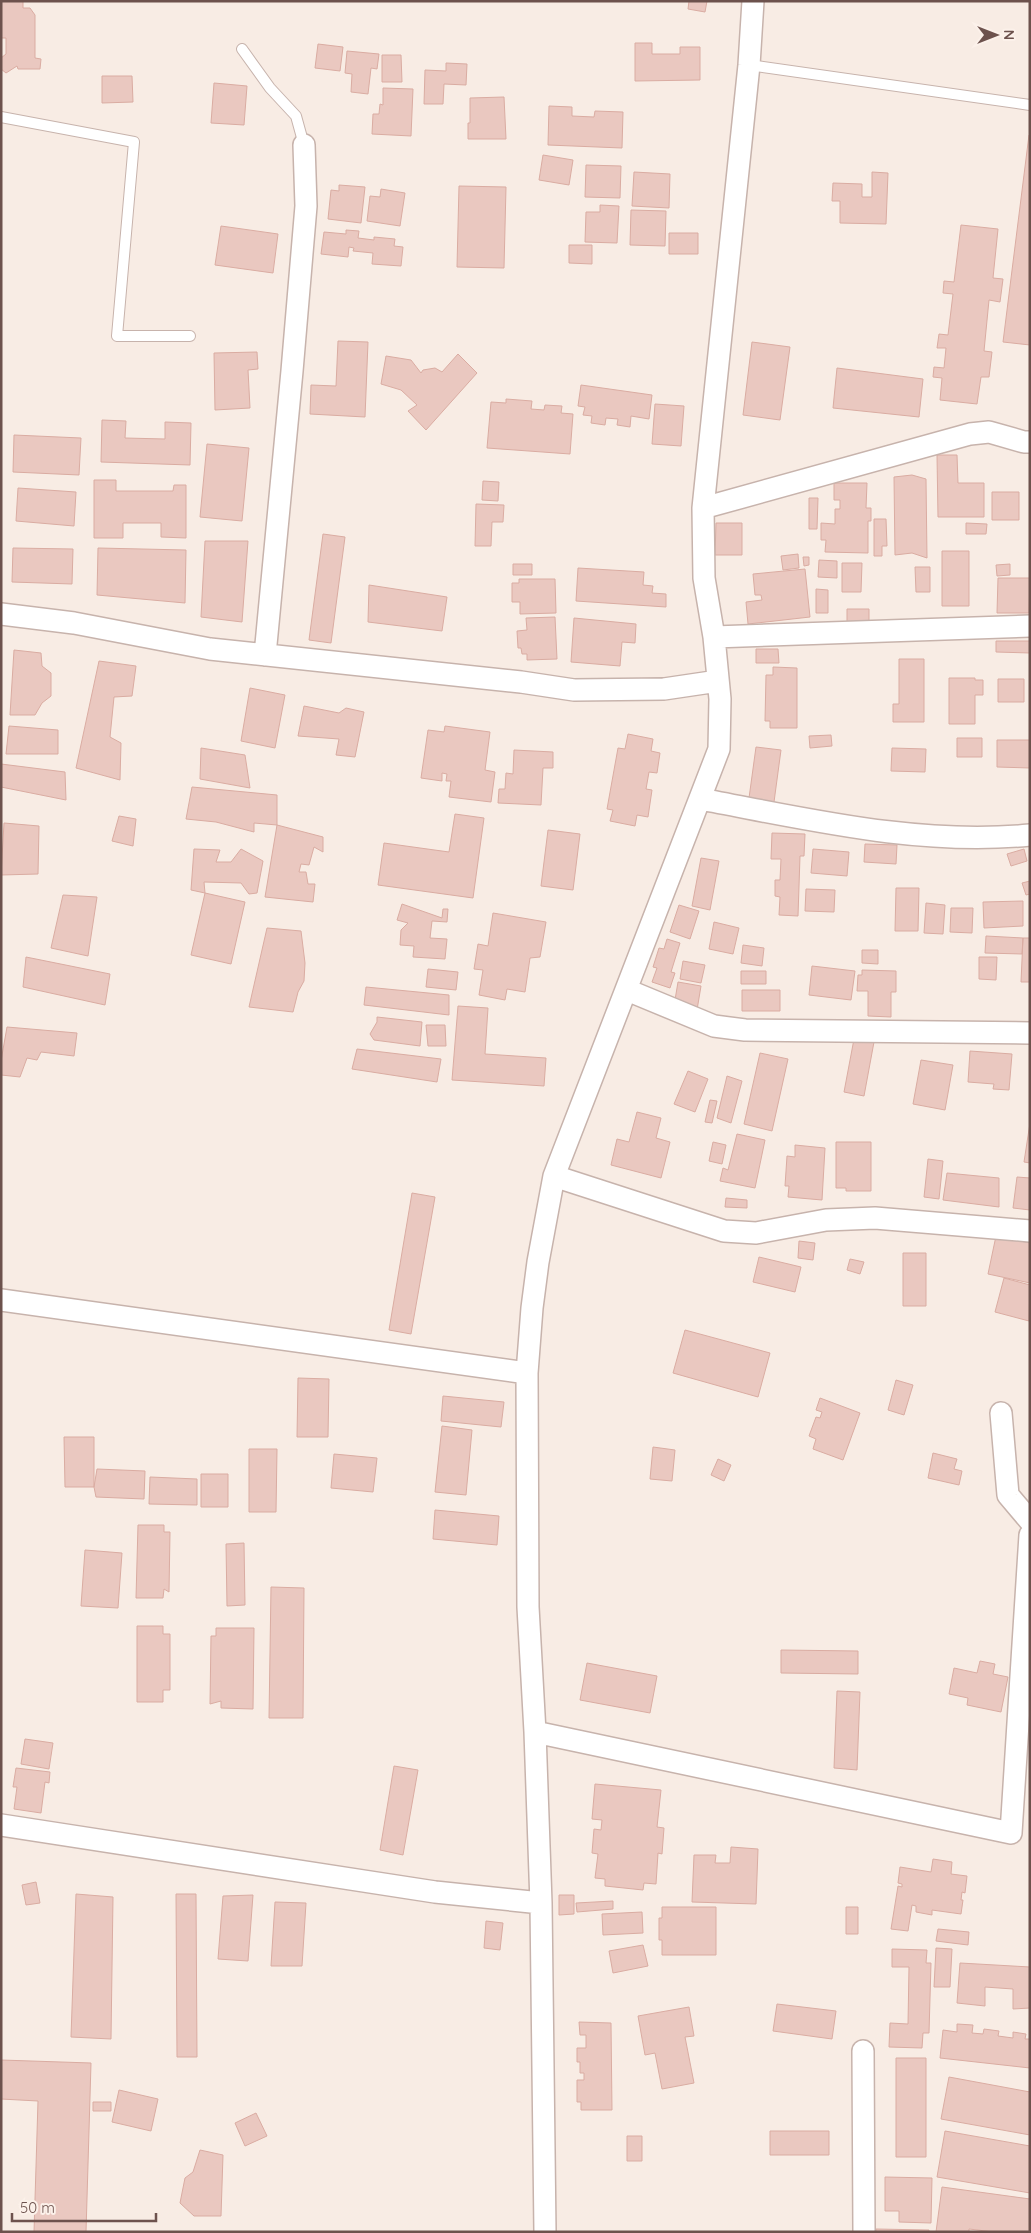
<svg xmlns="http://www.w3.org/2000/svg" width="1031" height="2233" font-family="Quicksand,sans-serif">
	<style>
		.building { fill: #eac8c0; stroke: #daaca2 }
		.lines { fill: none; stroke-linecap: round; stroke-linejoin: round }
		.lane-casing { stroke: #c7b3ac; stroke-width: 12 }
		.street-casing { stroke: #c7b3ac; stroke-width: 24 }
		.lane { stroke: #fff; stroke-width: 10 }
		.street { stroke: #fff; stroke-width: 21 }
	</style>
	<rect width="100%" height="100%" fill="#f8ece4"/>
	<path class="building" d="M1 1H23V8H30L35 15V58L41 59 40 69H18L17 66 6 73 1 69V58L6 54V38H1Z
		M689 1H707L705 12 688 9Z
		M635 43H652V54H680V47H700V80L635 81Z
		M318 44 343 47 340 71 315 68Z
		M347 51 379 54 377 69 371 68 368 94 351 92 352 74 345 73Z
		M382 55H401L402 82H382Z
		M446 63 467 64 466 85 444 84 443 104H424L425 70 446 71Z
		M102 76H132L133 102 102 103Z
		M214 83 247 86 244 125 211 123Z
		M383 88 413 89 411 136 372 134 373 114H379L380 104 383 105Z
		M504 97 506 139H468V123H470V98Z
		M549 106 572 107V116L594 117 595 111 623 112 622 148 548 145Z
		M1029 135H1030V345L1003 342Z
		M543 155 573 160 569 185 539 180Z
		M586 165 621 166 620 198 585 197Z
		M634 172 670 174 669 208 632 206Z
		M872 172 888 173 886 224 840 223V201H832L833 183 862 184V197H872Z
		M339 185 365 187 361 223 328 219 331 190 339 191Z
		M459 186 506 187 504 268 457 267Z
		M381 189 405 193 400 226 367 221 370 196 380 197Z
		M600 205 619 206 617 243 585 242 586 212H600Z
		M631 210 666 211 665 246 630 245Z
		M961 225 998 229 993 278 1003 279 1000 302 989 300 984 351 992 352 989 377H981L977 404 940 400 942 378 933 377 934 367 944 368 946 348H937L939 334 948 335 953 294 943 293 944 281 954 282Z
		M221 226 278 234 273 273 215 265Z
		M346 230 359 231 358 238 374 240V237L395 239 394 246 403 247 401 266 372 264 373 253 353 251 354 248 349 247 348 257 321 254 324 232 346 234Z
		M669 233H698V254H669Z
		M569 245H592V264L569 263Z
		M338 341 368 342 365 417 310 414 311 385 336 386Z
		M752 342 790 347 780 420 743 415Z
		M257 352 258 369 248 370 250 408 215 410 214 353Z
		M458 354 477 373 426 430 408 411 417 405 401 390 381 384 386 356 411 360 421 373 423 370 435 368 442 372Z
		M837 368 923 379 919 417 833 408Z
		M581 385 652 395 649 419 631 416 630 427 617 425 618 419 606 418 605 425 591 423 592 416 583 415 585 407 578 406Z
		M506 399 532 401 531 409 544 410 545 405 562 406 561 413 573 414 570 454 487 448 491 402 506 403Z
		M655 404 684 406 681 446 652 444Z
		M102 420 126 421 125 438 165 439V422L191 423 190 465 101 462Z
		M14 435 81 438 79 475 13 472Z
		M207 444 249 448 242 521 200 517Z
		M937 455H957L958 483H984V517H938Z
		M912 475 926 479 927 558 912 553 895 555 894 477Z
		M94 480H116V491H173L174 485H186V538L161 537V523H123V538H94Z
		M483 481 499 482 498 501 482 500Z
		M834 483H867L866 508H871V521H868V553L825 552 826 540H821V523L835 524V509H840V500H834Z
		M18 488 76 492 74 526 16 521Z
		M992 492H1019V520H992Z
		M809 498H818L817 529H809Z
		M476 504 504 505 503 522H492L491 546H475Z
		M874 519H886L887 546H882V556H874Z
		M716 523H742V555H715Z
		M966 523 987 524 986 534H966Z
		M323 534 345 537 331 643 309 640Z
		M205 541H248L242 622 201 617Z
		M13 548 73 549 72 584 12 582Z
		M98 548 186 550 185 603 97 595Z
		M942 551H969V606H942Z
		M798 554 799 568 783 570 781 556Z
		M803 557H809V565L804 566Z
		M819 560 837 561V578L818 577Z
		M842 563H862L861 592H842Z
		M513 564H532V575H513Z
		M1010 564V575L997 576 996 565Z
		M915 567H930V592H916Z
		M578 568 644 572 643 585 653 586 652 593 666 594V607L576 601Z
		M805 569 810 617 748 624 746 602 762 600 761 595H755L753 574Z
		M998 578H1030L1029 613H997Z
		M519 579H555L556 613 520 614V602H512V583H519Z
		M369 585 447 597 442 631 368 622Z
		M816 589 828 590V613H816Z
		M847 609H869V622H847Z
		M555 617 557 659 527 660V654H522L521 648H518L517 631 527 630 526 618Z
		M574 618 636 624 635 643 622 642 620 666 571 662Z
		M996 641H1030V653L996 652Z
		M756 649H778L779 663H756Z
		M14 650 41 653 42 666 51 673V696L42 703 35 715H10Z
		M899 659H924V722H893V704H899Z
		M99 661 136 666 132 696 114 697 110 737 121 743 120 780 76 768Z
		M773 667 797 668V728H770V721H765L766 675H773Z
		M949 678H975V680H983V695H975V724H949Z
		M998 679H1024V702H998Z
		M250 688 285 695 275 748 241 741Z
		M304 706 339 713 346 708 364 712 355 757 336 755 339 739 298 736Z
		M9 726 58 730V754H6Z
		M445 726 490 732 485 770 495 772 491 802 449 797 451 781H446L447 774 442 773V781L421 778 428 730 444 732Z
		M628 734 653 739 651 751 660 753 657 773 649 772 646 789 652 790 648 817 637 815 635 826 610 821 613 810 607 809 618 748 625 749Z
		M831 735 832 746 810 748 809 736Z
		M957 738H982V757H957Z
		M997 740H1030V768L997 767Z
		M756 747 781 750 774 802 749 798Z
		M201 748 245 755 250 788 200 779Z
		M892 748 926 749 925 772 891 771Z
		M514 750 553 752V768H543L541 805 498 803 499 789H505L506 773 513 774Z
		M1 764 65 772 66 800 1 787Z
		M192 787 277 795V825L254 823V832L216 822 186 819Z
		M455 814 484 818 473 898 378 885 384 843 449 852Z
		M119 816 136 819 133 846 112 841Z
		M4 823 39 826 38 874 1 875Z
		M277 825 323 837V852L314 847 309 865 301 864 299 872H306L308 884H315L313 902 265 897Z
		M548 830 580 834 573 890 541 886Z
		M772 833 805 834 804 856H800L798 916 779 915 780 897 775 896V880H780L781 859H771Z
		M865 844 897 845 896 864 864 862Z
		M194 849 220 850 216 862H231L241 849 263 861 257 893 249 894 241 883 204 882 205 893 191 890Z
		M813 849 849 852 847 876 811 873Z
		M1024 849 1027 861 1011 866 1007 854Z
		M701 858 719 861 710 910 692 906Z
		M1030 881V894L1026 895 1022 883Z
		M896 888H919L918 931H895Z
		M806 889 835 890 834 912 805 911Z
		M205 893 245 902 231 964 191 955Z
		M63 895 97 897 88 956 51 948Z
		M1023 901V926L984 928 983 902Z
		M926 903 945 905 943 934 924 933Z
		M402 904 442 918 443 909H448L447 922 432 921 430 938 447 939 445 959 413 957 414 946 400 945 401 930 408 923 397 920Z
		M679 905 699 911 690 939 670 932Z
		M951 908H973L972 933 950 932Z
		M493 913 546 922 540 957 530 958 525 992 507 989 505 1000 479 995 483 970 474 969 478 944 488 946Z
		M714 922 739 928 733 954 709 949Z
		M267 928 301 931 305 963 304 981 298 992 293 1012 249 1007Z
		M986 936 1023 938 1022 954 985 953Z
		M1023 938H1030V982H1021Z
		M667 939 680 943 671 972 675 973 670 988 652 982 657 968 653 967 659 948 664 949Z
		M743 945 764 948 762 966 741 963Z
		M862 950H878V964L862 963Z
		M26 957 110 974 105 1005 23 987Z
		M979 957H997L996 980 979 979Z
		M683 961 705 965 701 983 680 979Z
		M812 966 855 971 851 1000 809 995Z
		M428 969 458 972 456 990 426 987Z
		M862 970 896 971V992H891V1017L868 1016V991H857L858 975H862Z
		M741 971H766V984H741Z
		M678 982 701 986 697 1010 674 1006Z
		M366 987 449 995V1015L364 1005Z
		M742 990H780V1011H742Z
		M458 1006 488 1008 485 1054 546 1058 544 1086 452 1080Z
		M377 1017 422 1022 420 1046 374 1040 370 1034 377 1022Z
		M426 1025H445L446 1046H428Z
		M7 1027 77 1033 74 1056 41 1052 37 1060 27 1058 20 1077 1 1075V1061Z
		M854 1039 874 1042 864 1096 844 1092Z
		M357 1049 441 1059 437 1082 352 1069Z
		M970 1051 1012 1054 1009 1090 993 1089 994 1084 968 1082Z
		M760 1053 788 1059 772 1131 744 1124Z
		M921 1060 953 1065 945 1110 913 1104Z
		M688 1071 708 1079 695 1112 674 1104Z
		M727 1076 742 1081 731 1123 717 1118Z
		M710 1100 717 1101 712 1123 705 1122Z
		M637 1112 661 1118 656 1138 670 1142 661 1178 611 1165 617 1139 629 1142Z
		M1030 1123V1163L1024 1162Z
		M737 1134 765 1140 755 1188 720 1181 723 1168 728 1170Z
		M713 1142 726 1145 722 1164 709 1161Z
		M836 1142H871V1191H846V1188H836Z
		M795 1145 825 1148 822 1200 788 1197 789 1186H785L787 1156 795 1157Z
		M928 1159 943 1161 939 1199 924 1197Z
		M947 1173 999 1178V1207L943 1200Z
		M1017 1177 1030 1178V1210L1013 1208Z
		M412 1193 435 1197 411 1334 389 1330Z
		M726 1198 747 1200V1208L725 1207Z
		M996 1236 1030 1243V1283L988 1274Z
		M799 1241 815 1243 813 1260 798 1258Z
		M903 1253H926V1306H903Z
		M759 1257 801 1267 795 1292 753 1282Z
		M850 1259 864 1262 860 1274 847 1270Z
		M1004 1278 1030 1285 1029 1321 995 1312Z
		M685 1330 770 1353 758 1397 673 1373Z
		M298 1378 329 1379 328 1437H297Z
		M896 1380 913 1385 904 1415 888 1410Z
		M443 1396 504 1402 501 1427 441 1421Z
		M820 1398 860 1413 843 1460 813 1449 816 1439 809 1436 816 1417 820 1418 822 1412 816 1410Z
		M442 1426 472 1430 466 1495 435 1492Z
		M64 1437H94V1487H65Z
		M653 1447 675 1450 672 1481 650 1479Z
		M249 1449H277L276 1512H249Z
		M933 1453 957 1459 954 1469 962 1471 959 1485 928 1478Z
		M334 1454 377 1458 373 1492 331 1488Z
		M718 1459 731 1465 724 1481 711 1475Z
		M97 1469 145 1471 144 1499 96 1497 94 1487Z
		M201 1474H228V1507H201Z
		M150 1477 197 1479V1505L149 1504Z
		M435 1510 499 1516 497 1545 433 1539Z
		M138 1525H164V1532H170L169 1592 164 1589 163 1598H136Z
		M244 1543 245 1605 227 1606 226 1544Z
		M85 1550 122 1553 118 1608 81 1606Z
		M271 1587 304 1588 303 1718H269Z
		M137 1626H163V1634H170V1690H163V1702H137Z
		M216 1628H254L253 1709 221 1708V1701L210 1704 211 1636H216Z
		M781 1650 858 1651V1674L781 1673Z
		M980 1661 995 1664 993 1674 1008 1677 1001 1712 967 1705 968 1698 949 1694 954 1668 977 1673Z
		M587 1663 657 1676 650 1713 580 1700Z
		M837 1691 860 1692 857 1770 834 1768Z
		M25 1739 53 1743 49 1769 21 1764Z
		M394 1766 418 1770 403 1855 380 1850Z
		M16 1768 50 1772 49 1783 45 1782 41 1813 14 1809 17 1787H13Z
		M595 1784 661 1790 657 1827 664 1828 662 1854 658 1853 656 1884 644 1883 643 1890 605 1886V1879L595 1878 598 1854 592 1853 594 1829 601 1830 602 1820 592 1819Z
		M731 1847 758 1849 756 1904 692 1902 694 1855H716L715 1863H730Z
		M933 1859 952 1862 951 1874 967 1876 965 1893 962 1892 961 1900H963L961 1914 932 1910V1915L916 1912V1906L912 1905 908 1931 891 1929 898 1886 902 1887V1884L898 1883 900 1867 931 1872Z
		M36 1882 40 1903 26 1905 22 1885Z
		M76 1894 113 1897 111 2039 71 2037Z
		M176 1894H196L197 2057H177Z
		M253 1895 248 1961 218 1959 223 1896Z
		M559 1895H574V1914L559 1915Z
		M613 1901V1909L577 1912 576 1903Z
		M275 1902 306 1903 302 1966H271Z
		M662 1907H716V1955H662V1940H659V1918H662Z
		M846 1907H858V1934H846Z
		M642 1912 643 1933 603 1935 602 1914Z
		M486 1921 503 1923 500 1950 484 1948Z
		M938 1929 969 1932 968 1945 936 1941Z
		M643 1945 648 1966 613 1973 609 1951Z
		M936 1948 952 1949 950 1987H934Z
		M892 1949 927 1950 926 1963H931L929 2033H923L922 2048 889 2047 890 2023 908 2024 909 1967H892Z
		M960 1963 1030 1967V2008L1013 2009V1989L985 1987V2006L957 2003Z
		M777 2004 836 2011 832 2039 773 2031Z
		M689 2007 694 2036 685 2037 694 2083 662 2089 655 2053 645 2055 638 2016Z
		M579 2022 611 2023 612 2110H581V2102H577V2080H584V2073H580V2062H577V2048H586V2035H580Z
		M957 2024 973 2025 972 2033 983 2034 984 2029 999 2031 998 2036 1013 2038V2032L1026 2034 1025 2039H1030V2068L940 2058 943 2030 957 2032Z
		M896 2058H926V2157H896Z
		M1 2060 91 2063 86 2232H34L38 2101 1 2099Z
		M949 2077 1030 2092V2135L941 2119Z
		M119 2090 158 2099 151 2131 112 2122Z
		M93 2102H111V2111H93Z
		M256 2113 267 2136 245 2146 235 2123Z
		M770 2131H829V2155H770Z
		M945 2131 1030 2146V2193L937 2177Z
		M627 2136H642V2161H627Z
		M200 2150 223 2155 221 2216H194L180 2203 185 2178 193 2172Z
		M885 2177 932 2178 931 2223 899 2222V2211H885Z
		M942 2187 1030 2199V2232H994L969 2229V2232H936Z
		M876 2229 929 2230V2232H876Z"/>
	<g class="lines">
		<g class="lane-casing">
			<path id="lane" d="M242 49 270 88 296 116 304 145
				M749 65 1030 105
				M1 117 134 142 117 336H190"/>
		</g>
		<g class="street-casing">
			<path id="street" d="M703 508 970 434 989 432 1024 442H1030
				M1 614 74 623 210 649 521 682 574 690 664 689 718 681
				M714 637 1030 626
				M265 655 292 371 306 206 304 145
				M700 799C808 819 919 846 1030 835
				M627 990 714 1026 745 1030 1030 1033
				M554 1176 724 1231 756 1233 826 1220 875 1218 1030 1231
				M1 1300 527 1373
				M1001 1413 1008 1495 1030 1521
				M535 1732 1011 1833 1030 1535
				M1 1825 435 1892 541 1903
				M863 2051 864 2232
				M545 2232 541 1903 535 1732 528 1607 527 1373 532 1308 538 1262 554 1176 719 749 720 699 714 637 704 578 703 508 749 65 753 1"/>
		</g>
		<use href="#lane" class="lane"/>
		<use href="#street" class="street"/>
	</g>
	<rect width="1031" height="2233" fill="none" stroke="#6d524d" stroke-width="5"/>
	<g transform="translate(996 35) rotate(90)" stroke="#fcf1ea" stroke-width="4" paint-order="stroke">
	<path d="M0-4L9 19L0 12L-9 19Z" fill="#6d524d"/>
	<text y="-8" font-size="14" font-weight="bold" text-anchor="middle" fill="#6d524d">N</text>
	</g>
	<path d="M12 2213v8h144v-8" fill="none" stroke="#6d524d" stroke-width="2.5"/>
	<text x="20" y="2213" font-size="15" fill="#6d524d" stroke="#fcf1ea" stroke-width="4" paint-order="stroke">50 m</text>
</svg>
